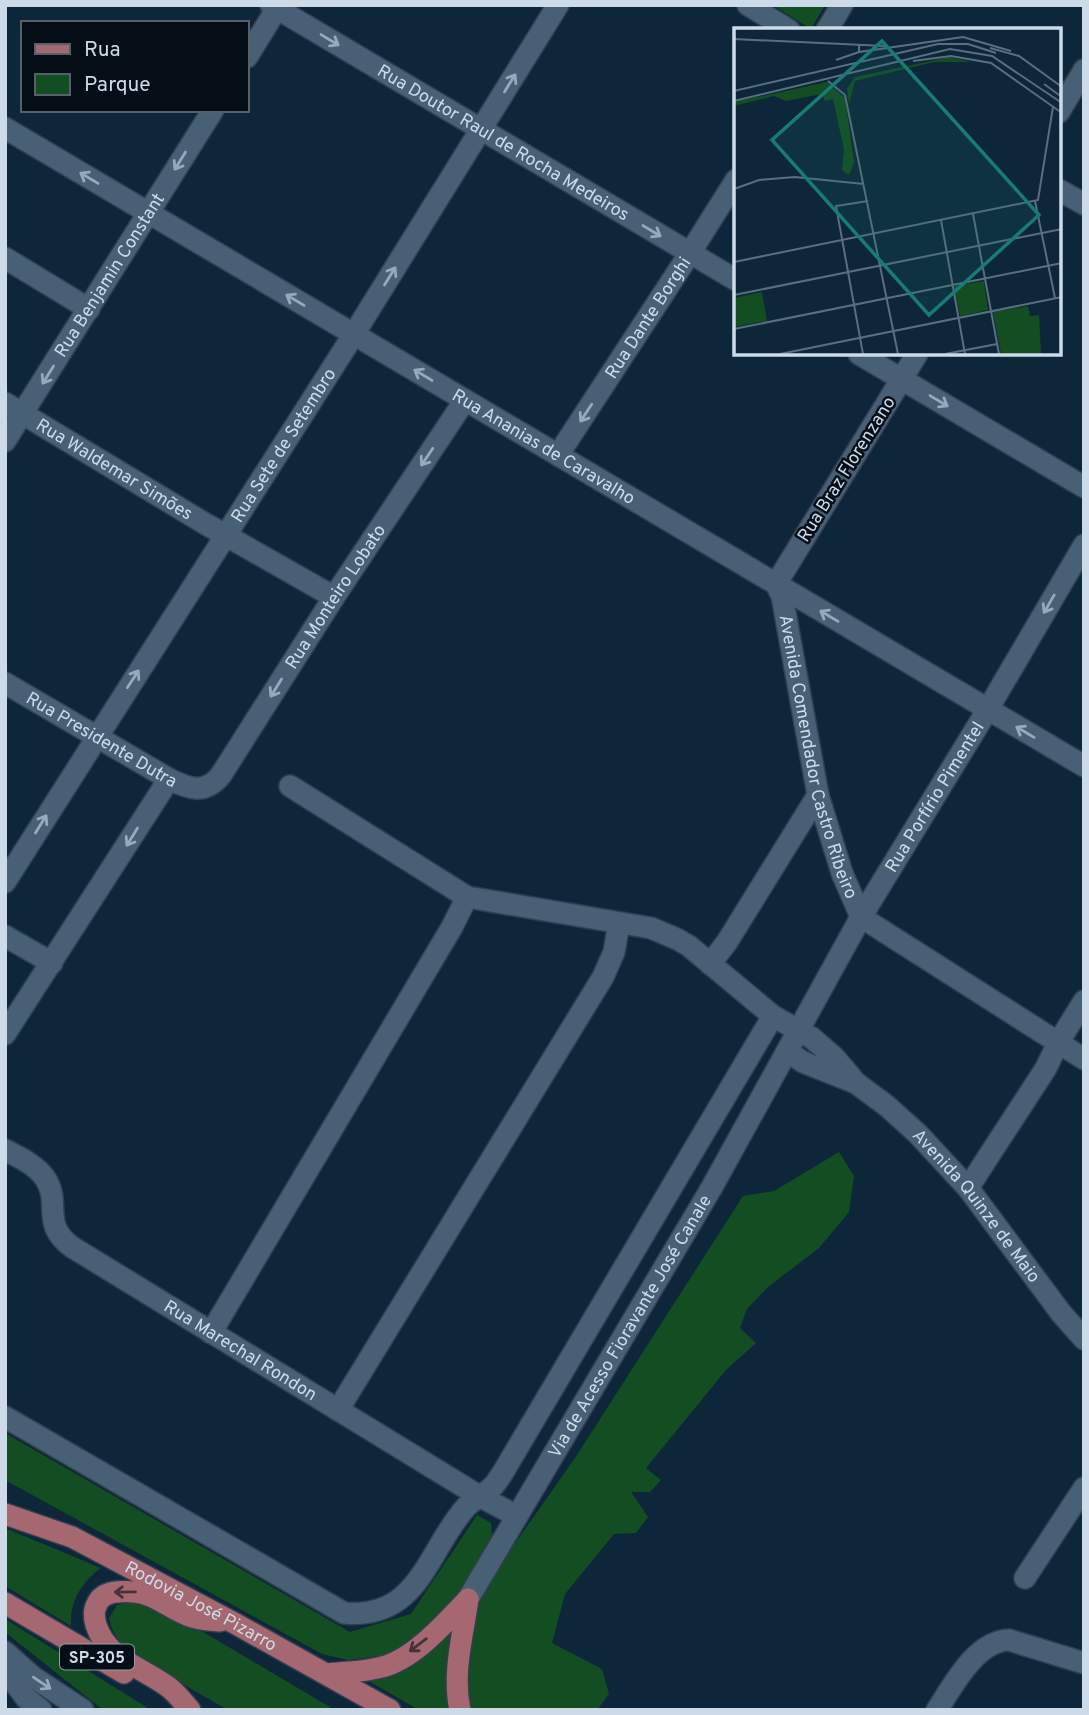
<svg xmlns="http://www.w3.org/2000/svg" width="1089" height="1715" font-family="Overpass,sans-serif">
	<style>
		.green { fill: #124e22 }
		.lines { fill: none; stroke-linecap: round; stroke-linejoin: round }
		.minor-casing { stroke: #313f50; stroke-width: 24 }
		.major-casing { stroke: #313f50; stroke-width: 24 }
		.minor { stroke: #476076; stroke-width: 21 }
		.major { stroke: #a66870; stroke-width: 21 }
		.oneway { stroke: #97aaba }
		.oneway2 { stroke: #45323b }
		.labels { text-anchor: middle; stroke-width: 5; stroke-linejoin: round; paint-order: stroke }
		.shield { fill: #050e17; stroke: #919ea9; stroke-width: 2 }
		.shield-label { font-size: 16px; font-weight: bold; fill: #cddbe8 }
		.street-label { font-size: 18px; fill: #cddbe8; stroke: #050e17 }
		.inset-road { fill: none; stroke: #5a6e7f; stroke-width: 2 }
		.view { fill: #187b74; fill-opacity: 0.15; stroke: #187b74; stroke-width: 3.5 }
		.inset-edge { fill: none; stroke: #cddbe8; stroke-width: 3.5 }
	</style>
	<rect width="100%" height="100%" fill="#0e2639"/>
	<path class="green" d="M773 5H825L811 29Z
		M839 1152 854 1176 849 1212 819 1248 768 1287 747 1309 740 1328 756 1343 726 1370 646 1468 661 1480 650 1492H631L648 1517 636 1533 614 1534 565 1594 552 1643 602 1669 609 1694 597 1710H471C462 1670 468 1622 485 1586L575 1458 743 1196 774 1191Z
		M5 1433 350 1632 411 1614 477 1515 491 1523 492 1535 459 1596 430 1627 386 1655 348 1660 322 1654 5 1480Z
		M5 1528 101 1568C81 1583 70 1601 71 1626L5 1586Z
		M136 1601 193 1626 335 1710H228L130 1654C120 1642 112 1634 109 1618L117 1605Z
		M5 1619 151 1710H103L5 1632Z
		M452 1627 449 1650 453 1710H419L365 1679Z"/>
	<g class="lines">
		<g class="minor-casing">
			<g id="minor">
				<path id="s1" d="M271 5 736 280"/>
				<path d="M748 5 789 30"/>
				<path d="M827 30 842 5"/>
				<path d="M247 57 279 5"/>
				<path d="M1059 112 1084 70"/>
				<path id="s2" d="M5 128 1084 766"/>
				<path d="M1059 190 1084 204"/>
				<path d="M5 258 89 309"/>
				<path d="M859 354 1084 487"/>
				<path id="s3" d="M917 354 776 584 782 596 818 795 842 873 861 917 1084 1059"/>
				<path id="s4" d="M5 403 204 523 334 597"/>
				<path id="s5" d="M5 441 213 110"/>
				<path id="s6" d="M558 455 690 253 736 180"/>
				<path id="s7" d="M5 683 169 779C189 789 205 795 221 775L334 597 465 400"/>
				<path id="s8" d="M290 786 467 897 651 928 677 939 689 946 773 1016 812 1038 835 1058 856 1083 887 1106 918 1134 968 1188 1061 1313 1084 1339"/>
				<path id="s9" d="M5 882 354 334 558 5"/>
				<path d="M5 936 52 963"/>
				<path d="M710 964 727 942 818 795"/>
				<path d="M5 1034 169 779"/>
				<path d="M788 1052 803 1062 856 1083"/>
				<path id="s10" d="M5 1150C19 1157 36 1165 45 1178 62 1203 40 1224 72 1247L479 1496 517 1516"/>
				<path d="M968 1188 1046 1068 1058 1043 1084 1001"/>
				<path d="M211 1333 452 927 467 897"/>
				<path d="M338 1410 603 977 614 952 619 923"/>
				<path d="M5 1417 344 1613C419 1620 427 1551 466 1507 474 1499 485 1495 492 1487 496 1484 499 1478 502 1474L773 1016"/>
				<path d="M1025 1578 1084 1488"/>
				<path id="s11" d="M468 1599 712 1187 861 917 988 709 1084 545"/>
				<path d="M5 1652 33 1677 83 1710"/>
				<path d="M5 1670 26 1698 41 1710"/>
				<path d="M937 1710C954 1684 976 1641 1009 1640L1084 1663"/>
			</g>
		</g>
		<g class="major-casing">
			<g id="major">
				<path id="s12" d="M5 1514 72 1537 236 1624 390 1710"/>
				<path d="M5 1603 124 1673"/>
				<path d="M327 1674C345 1672 364 1672 382 1667 414 1659 446 1622 468 1599"/>
				<path d="M190 1710C183 1702 176 1692 167 1686 141 1667 107 1659 96 1625 94 1618 93 1611 97 1604 103 1590 122 1591 135 1592 155 1594 170 1609 189 1616 198 1620 210 1620 220 1621"/>
				<path d="M460 1710C452 1673 463 1636 468 1599"/>
			</g>
		</g>
		<use href="#minor" class="minor"/>
		<use href="#major" class="major"/>
	</g>
	<defs><path id="oneway-shaft" d="M-6 0H5M1.5-3L5.5 0L1.5 3" fill="none" stroke-width="1.6" stroke-linecap="round" stroke-linejoin="round" transform="scale(1.75)"/></defs>
	<g class="oneway">
		<use href="#oneway-shaft" transform="translate(330 40) rotate(31)"/>
		<use href="#oneway-shaft" transform="translate(510 83) rotate(-58)"/>
		<use href="#oneway-shaft" transform="translate(180 161) rotate(122)"/>
		<use href="#oneway-shaft" transform="translate(89 178) rotate(-149)"/>
		<use href="#oneway-shaft" transform="translate(652 231) rotate(31)"/>
		<use href="#oneway-shaft" transform="translate(390 276) rotate(-58)"/>
		<use href="#oneway-shaft" transform="translate(295 300) rotate(-149)"/>
		<use href="#oneway-shaft" transform="translate(48 375) rotate(122)"/>
		<use href="#oneway-shaft" transform="translate(423 375) rotate(-149)"/>
		<use href="#oneway-shaft" transform="translate(939 401) rotate(31)"/>
		<use href="#oneway-shaft" transform="translate(586 413) rotate(123)"/>
		<use href="#oneway-shaft" transform="translate(427 457) rotate(124)"/>
		<use href="#oneway-shaft" transform="translate(1049 604) rotate(120)"/>
		<use href="#oneway-shaft" transform="translate(829 616) rotate(-149)"/>
		<use href="#oneway-shaft" transform="translate(133 679) rotate(-57)"/>
		<use href="#oneway-shaft" transform="translate(276 688) rotate(122)"/>
		<use href="#oneway-shaft" transform="translate(1025 732) rotate(-149)"/>
		<use href="#oneway-shaft" transform="translate(41 824) rotate(-58)"/>
		<use href="#oneway-shaft" transform="translate(132 837) rotate(122)"/>
		<use href="#oneway-shaft" transform="translate(42 1683) rotate(34)"/>
	</g>
	<g class="oneway2">
		<use href="#oneway-shaft" transform="translate(125 1592) rotate(179)"/>
		<use href="#oneway-shaft" transform="translate(418 1645) rotate(143)"/>
	</g>
	<g class="labels">
		<rect class="shield" x="60" y="1644.5" width="74" height="25" rx="5"/>
		<g class="shield-label">
			<text x="97" y="1663">SP-305</text>
		</g>
		<g class="street-label">
			<text dy="6" stroke="none"><textPath href="#s1" startOffset="270">Rua Doutor Raul de Rocha Medeiros</textPath></text>
			<text dy="6" stroke="none"><textPath href="#s5" startOffset="196">Rua Benjamin Constant</textPath></text>
			<text dy="6" stroke="none"><textPath href="#s6" startOffset="164">Rua Dante Borghi</textPath></text>
			<text dy="6" stroke="none"><textPath href="#s9" startOffset="518">Rua Sete de Setembro</textPath></text>
			<text dy="6" stroke="none"><textPath href="#s2" startOffset="626">Rua Ananias de Caravalho</textPath></text>
			<text dy="6" stroke="none"><textPath href="#s4" startOffset="128">Rua Waldemar Simões</textPath></text>
			<text transform="translate(846 469) rotate(-58)" y="6">Rua Braz Florenzano</text>
			<text dy="6" stroke="none"><textPath href="#s7" startOffset="460">Rua Monteiro Lobato</textPath></text>
			<text dy="6" stroke="none"><textPath href="#s7" startOffset="112">Rua Presidente Dutra</textPath></text>
			<text dy="6" stroke="none"><textPath href="#s3" startOffset="448">Avenida Comendador Castro Ribeiro</textPath></text>
			<text dy="6" stroke="none"><textPath href="#s11" startOffset="928">Rua Porfírio Pimentel</textPath></text>
			<text dy="6" stroke="none"><textPath href="#s8" startOffset="828">Avenida Quinze de Maio</textPath></text>
			<text dy="6" stroke="none"><textPath href="#s11" startOffset="317">Via de Acesso Fioravante José Canale</textPath></text>
			<text dy="6" stroke="none"><textPath href="#s10" startOffset="324">Rua Marechal Rondon</textPath></text>
			<text dy="6" stroke="none"><textPath href="#s12" startOffset="217">Rodovia José Pizarro</textPath></text>
		</g>
	</g>
	<g transform="translate(734 28)">
		<rect width="327" height="327" fill="#0e2639"/>
		<path d="M215 29 237 34H200L121 53 115 76 113 61 121 49ZM93 54 111 70 120 134 115 147 108 142 110 122 99 71 91 73 88 66 52 73 40 68 0 78V74ZM250 253 254 282 226 288 220 258ZM28 264 33 293 0 299V270ZM294 278 296 288 305 287 307 326H267L259 284Z" fill="#124e22"/>
		<path class="inset-road" d="M0 11 151 18M125 17V24L229 9 277 23M256 20 285 28 328 59M102 32 125 24M179 33 217 28 257 35 328 85M94 53 111 67M310 56 328 69M0 63 204 16H234L262 25M111 67 164 326M0 73 216 21 258 28 328 75M0 161 25 152 61 149 130 156M301 173 321 270M239 186 265 326M207 192 231 326M0 234 304 172 319 79M0 267 328 201M0 301 328 235M46 326 328 269M129 326 102 178 134 173M211 326 263 316"/>
		<path class="view" d="M148 13 305 187 195 287 38 112Z"/>
		<rect width="327" height="327" class="inset-edge"/>
	</g>
	<rect width="1089" height="1715" fill="none" stroke="#cddbe8" stroke-width="14"/>
	<rect x="21" y="21" width="228" height="91" fill="#050e17" stroke="#55606b" stroke-width="2"/>
	<rect x="35" y="44" width="35" height="10" fill="#a66870" stroke="#55606b" stroke-width="2"/>
	<text x="84" y="56" font-size="21" fill="#cddbe8">Rua</text>
	<rect x="35" y="74" width="35" height="21" fill="#124e22" stroke="#55606b" stroke-width="2"/>
	<text x="84" y="91" font-size="21" fill="#cddbe8">Parque</text>
</svg>
